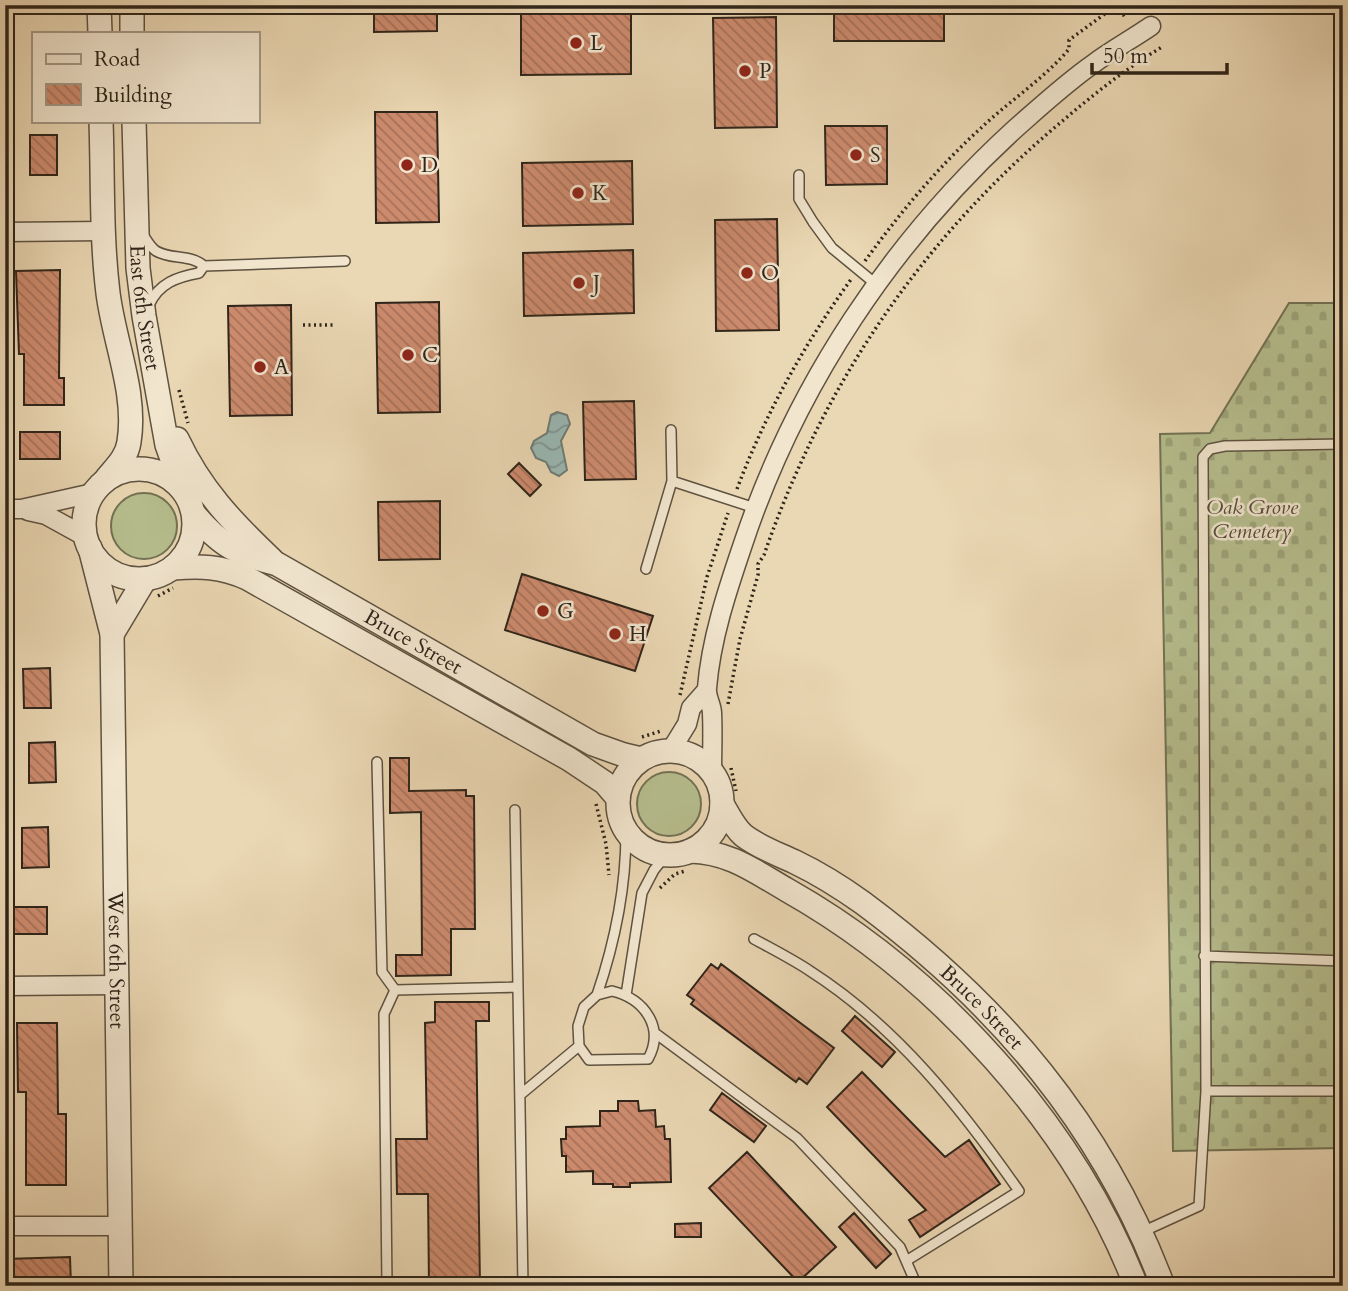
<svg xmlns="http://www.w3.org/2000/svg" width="1348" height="1291" font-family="Cardo,serif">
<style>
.green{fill:#b6be8e;stroke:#727254;stroke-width:2}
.cemetery{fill:url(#cemetery-stones);stroke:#727254;stroke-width:2}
.water{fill:url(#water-waves);stroke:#6f7d76;stroke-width:2}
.building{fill:url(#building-back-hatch);stroke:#2f251a;stroke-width:2}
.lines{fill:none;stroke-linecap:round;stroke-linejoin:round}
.service-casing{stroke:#5e5240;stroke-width:12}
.minor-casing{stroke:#5e5240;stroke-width:21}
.tertiary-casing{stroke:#5e5240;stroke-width:26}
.path{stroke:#2f251a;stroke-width:3.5;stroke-dasharray:2 3.5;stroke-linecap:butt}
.service{stroke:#f1e5ce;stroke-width:9}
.minor{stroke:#f1e5ce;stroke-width:18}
.tertiary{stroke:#f1e5ce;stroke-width:23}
.poi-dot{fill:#8f2418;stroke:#f1e5ce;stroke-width:2.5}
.labels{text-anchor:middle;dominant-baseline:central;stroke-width:5;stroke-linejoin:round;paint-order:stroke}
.poi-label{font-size:21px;fill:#2f251a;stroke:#f1e5ce;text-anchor:start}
.street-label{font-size:21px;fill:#2f251a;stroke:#f1e5ce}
.park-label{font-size:21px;font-style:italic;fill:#514b37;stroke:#f1e5ce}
</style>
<defs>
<pattern id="cemetery-stones" width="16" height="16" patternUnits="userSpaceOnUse" patternTransform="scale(1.75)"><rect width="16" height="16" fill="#b6be8e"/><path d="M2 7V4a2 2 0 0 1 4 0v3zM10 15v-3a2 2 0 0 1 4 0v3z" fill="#9da37a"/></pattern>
<pattern id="water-waves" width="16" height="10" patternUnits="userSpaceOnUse" patternTransform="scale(1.75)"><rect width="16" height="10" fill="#9ab8b4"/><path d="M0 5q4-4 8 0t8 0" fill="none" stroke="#7e9592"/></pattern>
<pattern id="building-back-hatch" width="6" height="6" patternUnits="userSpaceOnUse" patternTransform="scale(1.75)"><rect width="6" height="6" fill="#cd8b6e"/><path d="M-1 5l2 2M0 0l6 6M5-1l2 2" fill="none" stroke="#a7715a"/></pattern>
</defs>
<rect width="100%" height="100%" fill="#ead7b3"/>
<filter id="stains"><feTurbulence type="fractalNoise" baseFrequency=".00286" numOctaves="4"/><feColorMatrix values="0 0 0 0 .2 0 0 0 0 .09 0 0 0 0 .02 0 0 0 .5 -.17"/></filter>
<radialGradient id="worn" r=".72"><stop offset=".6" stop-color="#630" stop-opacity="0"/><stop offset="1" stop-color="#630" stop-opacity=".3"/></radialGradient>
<!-- green -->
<path class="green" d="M111 526a33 33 0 1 1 66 0a33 33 0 1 1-66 0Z
M637 804a32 32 0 1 1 64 0a32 32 0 1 1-64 0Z"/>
<!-- cemetery -->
<path class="cemetery" d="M1289 303H1343V1148L1173 1151 1160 434 1210 433Z"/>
<!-- water -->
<path class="water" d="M557 412 567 415 570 424 561 441 567 470 559 476 551 472 546 462 536 458 531 448 534 441 547 433 551 415Z"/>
<!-- building -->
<path class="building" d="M374 5H437V31L374 32Z
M834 5H944V41H834Z
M631 11V74L521 75V12Z
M776 17 777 127 715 128 713 18Z
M375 112H437L439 222 376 223Z
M825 126H887V184L826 185Z
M30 135H57V175H30Z
M632 161 633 224 523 226 522 163Z
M777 219 779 330 716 331 715 220Z
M633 250 634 313 524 316 523 253Z
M60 270 59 378H64V405H24V354H19L16 271Z
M439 302 440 412 378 413 376 303Z
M291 305 292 415 230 416 228 306Z
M634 401 636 479 585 480 583 402Z
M20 432H60V459H20Z
M519 463 541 485 530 496 508 474Z
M440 501V559L379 560 378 502Z
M522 574 653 616 635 671 505 630Z
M50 668 51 708H24L23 669Z
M55 742 56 782 29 783V743Z
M390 758H409V791L466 790V796H474L475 929H451V975L396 976V955H422L421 812 390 813Z
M48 827 49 867 22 868V828Z
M8 907H47V934H8Z
M711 964 718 969 721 964 834 1048 807 1084 799 1078 796 1082 691 1004 694 1000 687 995Z
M435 1002H489V1021H476L480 1286H429L428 1194H397L396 1139H427L425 1023 435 1022Z
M855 1016 895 1052 882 1067 842 1031Z
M17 1023H57L58 1114H66V1185H26V1092H18Z
M862 1072 945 1157 969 1140 1000 1184 920 1237 909 1220 926 1210 827 1107Z
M722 1093 766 1126 754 1142 710 1110Z
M618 1101H638L639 1111 655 1110 656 1127 664 1126 665 1139H670L671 1182 630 1183V1187H613V1184H593V1171L566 1172V1156H562L561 1139H566V1127L600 1126V1111H618Z
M747 1152 836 1247 798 1282 709 1188Z
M854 1213 891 1254 876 1268 839 1227Z
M701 1223V1237H675V1224Z
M70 1257 71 1286H5V1259Z"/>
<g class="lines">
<defs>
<path id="service" d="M799 175V199L813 222 832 248 877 285
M142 233C146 239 150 247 156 251 171 260 191 254 204 266L345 261
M149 305C159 283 177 277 199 273L204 266
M672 481 755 508
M646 569 672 481 671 430
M377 762 382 972 395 990 518 987
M515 810 523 1286
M754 939C772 949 792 959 810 971 896 1026 961 1108 1019 1191L906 1261
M1204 956 1343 961
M612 991C645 999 665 1028 648 1059L589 1060 579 1046 578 1026 584 1007 597 995Z
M597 995C615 942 626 888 626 832
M626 995 642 893 654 870 666 855
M655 1033 797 1138 900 1247 917 1286
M1206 1091H1343
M520 1095 579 1046
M1142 1232 1199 1206 1206 1091 1203 457 1210 449 1225 446 1343 444
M387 1286 384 1014 395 990"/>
<path id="minor" d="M5 232 104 231
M5 509H21L93 493
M28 511 46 515 86 537
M671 750 687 724 691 708 706 691
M712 772C712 752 713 733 712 713 712 705 706 697 707 688 711 639 727 591 743 544 796 385 892 241 1016 128 1041 106 1066 83 1093 64 1112 50 1132 39 1151 26
M5 986 117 985
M5 1226H120"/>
<g id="tertiary">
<path d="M99 5 100 33"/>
<path d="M132 5V33"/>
<path d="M101 121C103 178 101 236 108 293 114 342 137 393 129 442 127 457 116 467 107 478"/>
<path id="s1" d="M134 121 138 268 144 316 167 445 183 490"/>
<path d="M177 439C201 490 232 522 272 560"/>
<circle cx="139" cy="524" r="55"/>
<path id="s2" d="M194 514C222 547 236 553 277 564L593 744 624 755 641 759"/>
<path id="s3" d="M90 548 112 634 121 1286"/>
<path d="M173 568C200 566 221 566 247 578L569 759 605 783 617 797"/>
<path d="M112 634 145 579"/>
<circle cx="670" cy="803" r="52"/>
<path id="s4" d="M722 804C728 814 734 827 743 835 758 847 778 854 795 862 818 873 842 888 863 903 999 1004 1103 1126 1163 1286"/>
<path d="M690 851C730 852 754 871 787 890 936 974 1074 1125 1136 1286"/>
</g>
</defs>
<!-- service casing -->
<use href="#service" class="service-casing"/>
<!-- minor casing -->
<use href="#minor" class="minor-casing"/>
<!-- tertiary casing -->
<use href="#tertiary" class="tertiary-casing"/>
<!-- path -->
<path class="path" d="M865 261C899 214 938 167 981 128 1008 102 1046 77 1069 49V40L1110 10 1123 15 1138 5
M303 325H334
M179 390 188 423
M737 489C765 414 805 343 852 278
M158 596 173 588
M680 695 707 577 728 513
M728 704 740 639 758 575V564L764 555C823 384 922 239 1060 123 1093 95 1125 69 1162 47
M642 737 661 731
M731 768 736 791
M596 804 606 844 609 875
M660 888 675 874 685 871"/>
<!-- service -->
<use href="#service" class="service"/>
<!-- minor -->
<use href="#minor" class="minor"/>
<!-- tertiary -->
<use href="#tertiary" class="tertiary"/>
</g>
<!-- markers -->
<g class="poi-dot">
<circle cx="576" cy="43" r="7"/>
<circle cx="745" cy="71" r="7"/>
<circle cx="856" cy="155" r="7"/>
<circle cx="407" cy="165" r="7"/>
<circle cx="578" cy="193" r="7"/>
<circle cx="747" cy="273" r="7"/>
<circle cx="579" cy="283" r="7"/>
<circle cx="408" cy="355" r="7"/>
<circle cx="260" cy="367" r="7"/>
<circle cx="543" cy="611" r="7"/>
<circle cx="615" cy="634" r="7"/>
</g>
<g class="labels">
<!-- poi labels -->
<g class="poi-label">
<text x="590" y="43">L</text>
<text x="759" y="71">P</text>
<text x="870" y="155">S</text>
<text x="421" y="165">D</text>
<text x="592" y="193">K</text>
<text x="761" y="273">O</text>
<text x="593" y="283">J</text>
<text x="422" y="355">C</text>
<text x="274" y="367">A</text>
<text x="557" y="611">G</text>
<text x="629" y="634">H</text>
</g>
<!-- street labels -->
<g class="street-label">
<text stroke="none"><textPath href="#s1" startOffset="187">East 6th Street</textPath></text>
<text stroke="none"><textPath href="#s2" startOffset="256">Bruce Street</textPath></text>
<text stroke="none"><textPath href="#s3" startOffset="415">West 6th Street</textPath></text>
<text stroke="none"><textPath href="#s4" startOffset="334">Bruce Street</textPath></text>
</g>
<!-- park labels -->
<g class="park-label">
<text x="1252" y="507">Oak Grove<tspan x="1252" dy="24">Cemetery</tspan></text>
</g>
</g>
<!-- margin -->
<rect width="1348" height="1291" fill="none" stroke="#ead7b3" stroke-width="28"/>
<rect x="7" y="7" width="1334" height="1277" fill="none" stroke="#2f251a" stroke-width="3.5"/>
<rect x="14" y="14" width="1320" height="1263" fill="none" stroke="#2f251a" stroke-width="2"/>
<!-- legend -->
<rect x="32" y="32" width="228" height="91" fill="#f1e5ce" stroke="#a39886" stroke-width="2"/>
<rect x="46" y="54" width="35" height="10" fill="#f1e5ce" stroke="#a39886" stroke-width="2"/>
<text x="94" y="66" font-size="21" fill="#2f251a">Road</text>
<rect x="46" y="84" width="35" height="21" fill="url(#building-back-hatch)" stroke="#a39886" stroke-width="2"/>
<text x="94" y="102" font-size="21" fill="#2f251a">Building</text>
<!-- scale -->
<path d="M1092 63v10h135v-10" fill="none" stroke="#2f251a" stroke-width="3.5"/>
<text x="1103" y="63" font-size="21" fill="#2f251a" stroke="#f1e5ce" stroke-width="5" paint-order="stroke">50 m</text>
<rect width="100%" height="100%" filter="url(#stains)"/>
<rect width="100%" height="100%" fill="url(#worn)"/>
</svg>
